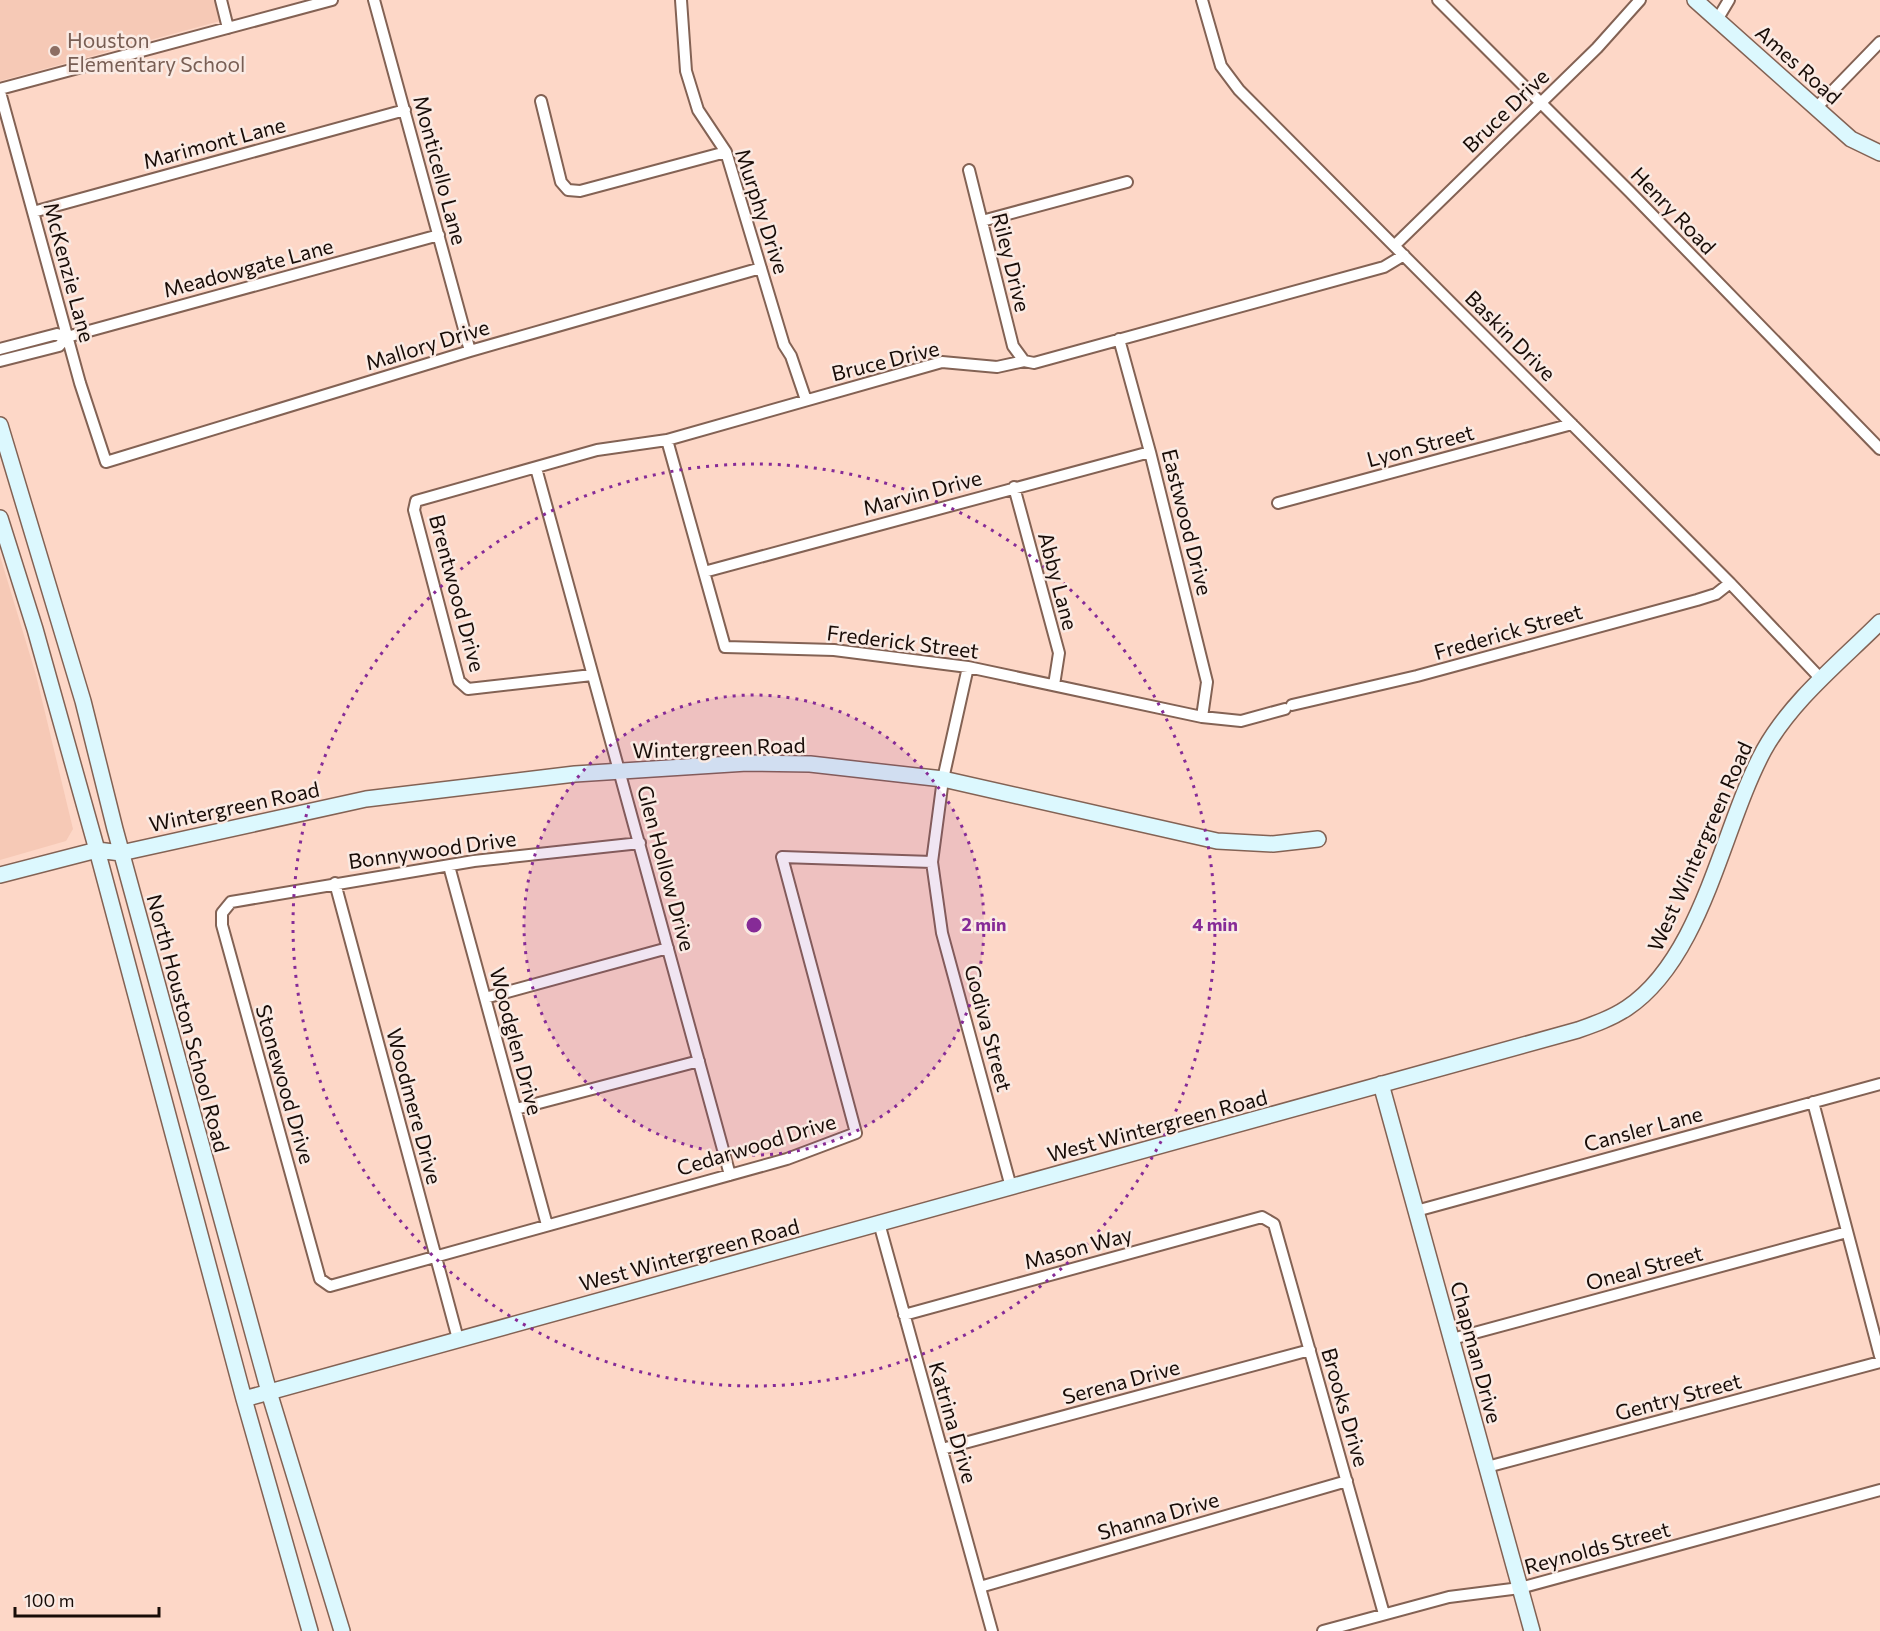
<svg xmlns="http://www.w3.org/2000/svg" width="1880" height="1631" font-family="Commissioner,sans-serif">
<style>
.built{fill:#f6c9b6}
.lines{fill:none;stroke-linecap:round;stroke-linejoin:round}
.street-casing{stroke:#836254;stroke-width:14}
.secondary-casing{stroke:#836254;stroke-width:18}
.street{stroke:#fff;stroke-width:10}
.secondary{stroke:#dcf8fe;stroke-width:15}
.ring{fill:none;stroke:#862b97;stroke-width:3;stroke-dasharray:3 6}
.education-dot{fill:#8d6e63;stroke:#faeae3;stroke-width:2}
.labels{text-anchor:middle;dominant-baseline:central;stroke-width:5;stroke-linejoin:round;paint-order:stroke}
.education-label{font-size:21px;fill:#785e54;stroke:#faeae3;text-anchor:start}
.street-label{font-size:21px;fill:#180c07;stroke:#faeae3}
.centre{fill:#862b97;stroke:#faeae3;stroke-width:3}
.ring-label{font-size:18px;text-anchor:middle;font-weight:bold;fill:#862b97;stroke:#faeae3;stroke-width:5;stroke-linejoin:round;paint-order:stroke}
</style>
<rect width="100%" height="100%" fill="#fdd7c7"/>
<!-- built -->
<path class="built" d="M0 0H214L220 21 0 81Z
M0 556 36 675 73 829 66 841 0 860Z"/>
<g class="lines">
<defs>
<path id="street" d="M221 0 228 28
M374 0 470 351
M681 0 686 71 698 110 726 152 784 345 791 356 806 400
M1202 0 1221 66 1239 90 1730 583 1822 680
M1438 0 1630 192 1880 449
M1717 20 1729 0
M0 89 332 0
M0 92 80 383 106 462 470 351 761 268
M541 101 561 182 568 190 580 191 726 152
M1816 108 1880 42
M969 170 1013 346 1024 361
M33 212 405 110
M982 221 1127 182
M1395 245 1597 48 1640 0
M1119 339 1150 452 1207 682 1202 717
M0 349 57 334 67 337 439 235
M0 361 59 346 67 337
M667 440 725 647 834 650 968 667 1202 717 1241 721 1285 709
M536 468 730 1175
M1014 487 1059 653 1054 685
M1278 503 1572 424
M704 572 1150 452
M968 667 943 779 932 862 942 933 1011 1187
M592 675 468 689 459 681 414 510 416 501 597 450 667 440 942 362 997 367 1024 361 1034 363 1384 267 1404 255
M1292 705 1417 676 1697 600 1716 594 1730 583
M640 843 474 861 231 902 222 913V925L320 1279 330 1286 787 1159 856 1133 782 857 932 862
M449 866 547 1225
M335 883 458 1339
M485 998 668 948
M1813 1102 1880 1356
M516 1109 699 1061
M1416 1211 1880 1084
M879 1223 992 1631
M904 1315 1262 1217 1274 1224 1384 1614
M1452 1339 1847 1232
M942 1449 1310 1350
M1487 1467 1880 1362
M980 1587 1347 1481
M1323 1631 1449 1597 1520 1588 1880 1490"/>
<path id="secondary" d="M1695 0 1851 139 1880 153
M0 425 83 701 115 829 269 1392 342 1631
M0 518 35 629 97 850 244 1399 310 1631
M0 875 97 850 121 853 366 799 575 774 747 763 810 764 943 779 1217 841 1273 844 1318 839
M1381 1084 1532 1631
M244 1399 1578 1030C1595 1024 1612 1018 1627 1008 1703 957 1722 827 1764 750 1792 700 1840 662 1880 622"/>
</defs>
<!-- street casing -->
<use href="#street" class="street-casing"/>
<!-- secondary casing -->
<use href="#secondary" class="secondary-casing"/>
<!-- street -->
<use href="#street" class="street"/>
<!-- secondary -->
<use href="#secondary" class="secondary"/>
</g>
<!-- distance rings -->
<circle cx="754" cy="925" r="230" fill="#862b97" fill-opacity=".12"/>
<g class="ring">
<circle cx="754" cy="925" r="230"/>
<circle cx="754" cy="925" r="461"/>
</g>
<!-- markers -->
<circle class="education-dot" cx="55" cy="51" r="6"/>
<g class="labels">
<!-- education labels -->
<g class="education-label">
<text x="67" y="39">Houston<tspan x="67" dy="24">Elementary School</tspan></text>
</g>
<!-- street labels -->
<g class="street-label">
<text transform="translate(1799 64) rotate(42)">Ames Road</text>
<text transform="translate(1505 110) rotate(-44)">Bruce Drive</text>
<text transform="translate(214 142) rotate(-15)">Marimont Lane</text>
<text transform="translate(441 170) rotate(75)">Monticello Lane</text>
<text transform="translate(1674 210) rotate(46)">Henry Road</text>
<text transform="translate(763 211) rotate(72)">Murphy Drive</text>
<text transform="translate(1012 262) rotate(76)">Riley Drive</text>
<text transform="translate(248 267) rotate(-15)">Meadowgate Lane</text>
<text transform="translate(70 272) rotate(75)">McKenzie Lane</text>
<text transform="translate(1511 335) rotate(45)">Baskin Drive</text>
<text transform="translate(427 344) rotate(-17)">Mallory Drive</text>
<text transform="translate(885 360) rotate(-14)">Bruce Drive</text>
<text transform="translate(1420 445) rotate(-15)">Lyon Street</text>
<text transform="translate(922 492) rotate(-15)">Marvin Drive</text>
<text transform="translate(1188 522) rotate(76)">Eastwood Drive</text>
<text transform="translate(1059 581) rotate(75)">Abby Lane</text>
<text transform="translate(458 593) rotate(75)">Brentwood Drive</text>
<text transform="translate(1508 631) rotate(-16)">Frederick Street</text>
<text transform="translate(903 641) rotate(7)">Frederick Street</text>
<text transform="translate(719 747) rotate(-2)">Wintergreen Road</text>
<text transform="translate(234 806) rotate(-12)">Wintergreen Road</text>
<text transform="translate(1699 846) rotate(-66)">West Wintergreen Road</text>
<text transform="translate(432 849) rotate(-8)">Bonnywood Drive</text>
<text transform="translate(667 868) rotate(75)">Glen Hollow Drive</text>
<text transform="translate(189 1023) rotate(75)">North Houston School Road</text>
<text transform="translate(989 1028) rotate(75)">Godiva Street</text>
<text transform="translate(517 1041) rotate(75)">Woodglen Drive</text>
<text transform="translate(286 1084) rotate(74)">Stonewood Drive</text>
<text transform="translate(415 1106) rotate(75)">Woodmere Drive</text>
<text transform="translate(1157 1125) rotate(-15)">West Wintergreen Road</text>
<text transform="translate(1643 1128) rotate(-15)">Cansler Lane</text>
<text transform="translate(756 1144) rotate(-17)">Cedarwood Drive</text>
<text transform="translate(1078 1247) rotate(-15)">Mason Way</text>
<text transform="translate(689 1254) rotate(-15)">West Wintergreen Road</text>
<text transform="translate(1644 1267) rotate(-15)">Oneal Street</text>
<text transform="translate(1477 1352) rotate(75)">Chapman Drive</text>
<text transform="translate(1121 1381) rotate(-15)">Serena Drive</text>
<text transform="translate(1678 1396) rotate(-15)">Gentry Street</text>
<text transform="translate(1346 1407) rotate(74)">Brooks Drive</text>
<text transform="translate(954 1422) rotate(74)">Katrina Drive</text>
<text transform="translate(1158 1515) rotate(-16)">Shanna Drive</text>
<text transform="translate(1597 1547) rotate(-15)">Reynolds Street</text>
</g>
</g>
<circle cx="754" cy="925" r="9" class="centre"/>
<g class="ring-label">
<text x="984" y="931">2 min</text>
<text x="1215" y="931">4 min</text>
</g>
<!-- scale -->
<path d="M15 1607v9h144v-9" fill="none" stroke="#180c07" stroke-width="3"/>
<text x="24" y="1607" font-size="18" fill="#180c07" stroke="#faeae3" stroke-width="4.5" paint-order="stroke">100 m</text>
</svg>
